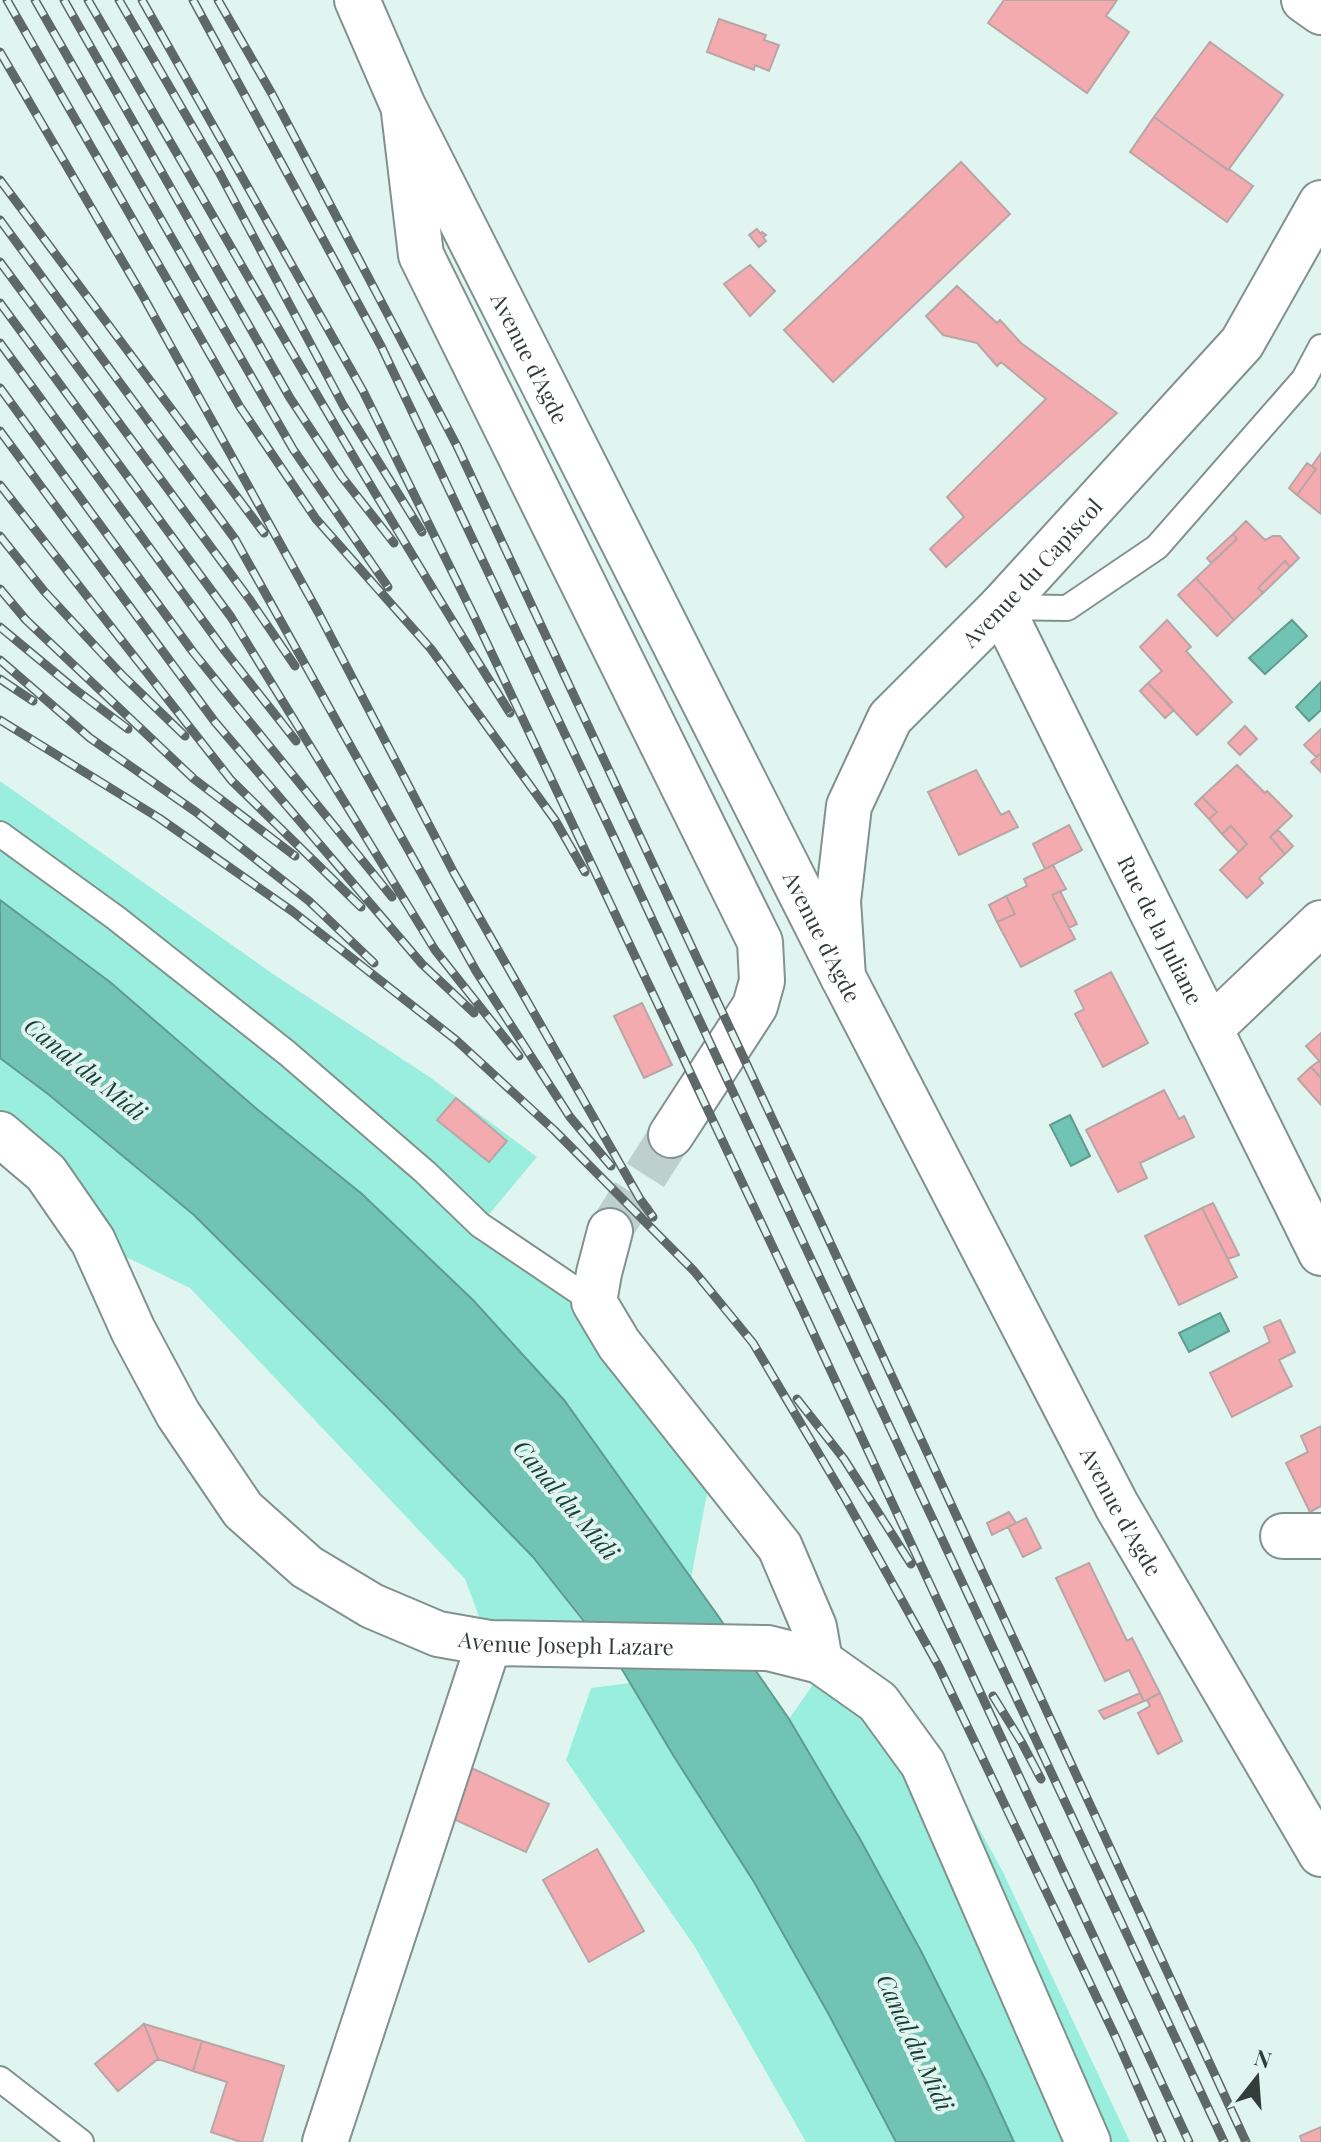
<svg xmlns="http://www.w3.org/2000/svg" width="1321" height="2142" font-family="'Playfair Display',serif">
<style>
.green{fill:#9aeedd}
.water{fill:#71c4b4;stroke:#5f9b8f;stroke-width:2}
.building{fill:#f3abb0;stroke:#b8a6a6;stroke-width:2}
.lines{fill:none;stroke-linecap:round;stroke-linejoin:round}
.street-tunnel{stroke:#bed0cc;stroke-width:44;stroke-dasharray:44 22;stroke-linecap:butt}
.lane-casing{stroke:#80928e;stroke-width:28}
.street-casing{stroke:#80928e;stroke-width:48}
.secondary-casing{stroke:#80928e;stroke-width:48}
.primary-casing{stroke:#80928e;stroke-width:48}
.lane{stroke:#fff;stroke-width:24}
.street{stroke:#fff;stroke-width:44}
.secondary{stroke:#fff;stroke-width:44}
.primary{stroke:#fff;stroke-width:44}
.rail-casing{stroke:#5e6866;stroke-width:9}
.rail{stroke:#e1f5f0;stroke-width:6;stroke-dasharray:18;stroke-linecap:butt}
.labels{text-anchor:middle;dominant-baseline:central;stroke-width:8;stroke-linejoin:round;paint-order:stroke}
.street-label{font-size:22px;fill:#343c3a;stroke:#e1f5f0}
.water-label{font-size:24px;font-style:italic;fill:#163d36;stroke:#e1f5f0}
</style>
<rect width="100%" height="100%" fill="#e1f5f0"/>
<!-- green -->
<path class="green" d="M0 781 273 974 431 1078 537 1157 480 1225 594 1302 713 1462 691 1578 564 1400 473 1300 362 1194 258 1110 110 982 0 900Z
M0 1058 48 1094 194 1215 389 1409 533 1557 583 1623 539 1643H489L465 1579 190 1288 93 1241 0 1155Z
M630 1683C669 1749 712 1814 753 1880 805 1964 850 2054 896 2142H806L695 1947 566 1760 591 1688Z
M814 1683 923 1727 1003 1872 1130 2142H1014C948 1996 871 1857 789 1719Z"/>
<!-- water -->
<path class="water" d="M1292 620 1307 636 1265 674 1249 658Z
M1321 682V710L1309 721 1296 707Z
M0 900 110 982 258 1110 362 1194 473 1300 564 1400 716 1613 789 1719 860 1839 922 1953 986 2081 1014 2142H896L828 2013 754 1882 673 1755 623 1671 533 1557 389 1409 194 1215 48 1094 0 1058Z
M1070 1115 1090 1156 1071 1166 1050 1125Z
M1220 1313 1229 1331 1189 1352 1179 1333Z"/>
<!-- building -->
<path class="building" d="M1004 0H1117L1106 16 1129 32 1087 93 988 23Z
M719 19 766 35 764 40 779 45 769 71 755 65 754 70 707 52Z
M1210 42 1283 95 1228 170 1154 117Z
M1154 117 1228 170 1229 169 1253 186 1227 222 1130 152Z
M961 162 1010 214 833 382 784 330Z
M757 229 761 234 762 232 766 235 763 237 766 241 759 247 749 235Z
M750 265 775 291 750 316 724 284Z
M957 286 997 323 1000 320 1021 343 1117 413 946 567 930 549 964 517 947 497 1046 399 1001 362 997 366 977 343 943 335 926 316Z
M1321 453V514L1297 495 1316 469 1312 466Z
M1307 463 1316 469 1297 495 1289 488Z
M1246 521 1265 540 1273 536H1280L1299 558 1290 567 1285 561 1258 588 1263 593 1234 620 1196 578 1237 539 1233 534Z
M1233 534 1237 539 1211 563 1207 558Z
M1285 561 1290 567 1263 593 1258 588Z
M1196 578 1234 620 1217 636 1178 595Z
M1167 620 1191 647 1186 651 1232 702 1197 735 1148 683 1162 671 1140 647Z
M1148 683 1174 710 1165 718 1140 691Z
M1245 726 1257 739 1240 755 1228 743Z
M1321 729V753L1316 757 1304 745Z
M1321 753V772L1311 762Z
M1237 765 1265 793 1267 791 1292 816 1270 837 1285 854 1259 878 1263 883 1247 898 1220 870 1247 844 1231 826 1222 834 1209 819 1217 812 1202 797Z
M976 770 1001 815 1009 811 1018 827 959 855 928 792Z
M1202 797 1217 812 1209 819 1195 804Z
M1069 825 1082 850 1045 869 1033 844Z
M1231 826 1247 844 1239 852 1222 834Z
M1278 830 1293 846 1285 854 1270 837Z
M1053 865 1066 889 1052 895 1075 939 1021 967 997 922 1015 914 1006 896 1027 886 1024 879Z
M1060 891 1077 924 1069 928 1052 895Z
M1006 896 1015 914 997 922 989 905Z
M1111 972 1148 1043 1103 1067 1075 1014 1084 1009 1075 991Z
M642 1003 672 1065 644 1078 614 1016Z
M1321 1033V1063L1306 1046Z
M1319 1061 1321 1063V1078L1311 1067Z
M1311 1067 1321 1078V1105L1298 1079Z
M1164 1090 1179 1119 1184 1116 1194 1137 1140 1163 1147 1178 1118 1192 1086 1130Z
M456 1098 507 1141 489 1162 437 1120Z
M1213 1203 1239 1255 1228 1259 1202 1208Z
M1202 1208 1237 1277 1179 1305 1145 1236Z
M1280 1320 1295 1352 1279 1360 1292 1386 1232 1417 1210 1373 1270 1342 1264 1327Z
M1321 1426V1506L1310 1512 1286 1463 1308 1452 1301 1436Z
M1009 1512 1016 1523 992 1535 987 1523Z
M1026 1518 1041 1548 1023 1557 1008 1527Z
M1089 1563 1127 1641 1132 1638 1160 1693 1147 1700 1144 1701 1129 1670 1105 1681 1056 1578Z
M1140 1693 1144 1701 1104 1719 1099 1711Z
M1160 1693 1182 1741 1158 1754 1138 1713 1150 1706 1147 1700Z
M461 1763 549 1804 526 1852 438 1812Z
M597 1849 644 1931 589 1962 543 1880Z
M144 2024 158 2059 118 2091 95 2064Z
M144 2024 202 2041 193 2071 158 2059Z
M202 2041 284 2066 262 2142H241L211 2132 227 2082 193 2071Z
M1321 2127V2142H1302L1300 2136Z"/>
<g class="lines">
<!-- street-tunnel -->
<path class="street-tunnel" d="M610 1231 671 1135"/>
<defs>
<path id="lane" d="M1001 607 1067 608 1157 547 1304 379 1321 347
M0 834 116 918 287 1053 425 1172 480 1225 594 1302
M0 2079 81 2142"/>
<g id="street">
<path d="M1304 0 1321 12"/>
<path d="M404 112 421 255 760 942 762 981 755 1006 671 1135"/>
<path id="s1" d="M1001 607 1321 1253"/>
<path id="s2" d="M843 977 838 901 849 806 890 718 1001 607 1242 343 1321 203"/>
<path d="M1210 1029 1321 923"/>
<path d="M610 1231 599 1273 594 1302 619 1344 780 1547 814 1627 820 1661"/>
<path d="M1283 1536H1321"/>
</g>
<g id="secondary">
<path id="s3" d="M0 1134 46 1173 93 1241 133 1330 178 1414 243 1510 307 1567 372 1606 438 1634 489 1643 768 1648 820 1661 878 1702 923 1764 1088 2142"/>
<path d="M325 2142 489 1643"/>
</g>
<g id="primary">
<path id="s4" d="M357 0 403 106 843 977 1117 1506 1321 1854"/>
</g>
</defs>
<!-- lane casing -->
<use href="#lane" class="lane-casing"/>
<!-- street casing -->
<use href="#street" class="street-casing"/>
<!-- secondary casing -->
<use href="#secondary" class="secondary-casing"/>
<!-- primary casing -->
<use href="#primary" class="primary-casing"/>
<!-- lane -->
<use href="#lane" class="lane"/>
<!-- street -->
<use href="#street" class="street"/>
<!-- secondary -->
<use href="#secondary" class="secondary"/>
<!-- primary -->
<use href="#primary" class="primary"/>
<defs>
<path id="rail" d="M7 0 240 407 316 519 431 649 555 820 585 872
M35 0 293 449 388 587
M64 0 290 398 342 477 394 543
M88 0C227 239 362 479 510 713
M119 0 219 172 343 405 422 532
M142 0 363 391 475 618 804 1313 1189 2142
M193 0 381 346 609 827 1224 2142
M218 0 272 94 457 446 822 1225 1246 2142
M0 52 144 298 318 612 454 873 640 1199 653 1217
M0 180 264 533
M0 220 235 539 476 971 570 1117 611 1166
M0 262 250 600 295 666
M0 303 231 617 435 950 519 1056
M0 343 225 651 296 741
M0 388 193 652 392 897
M0 431 215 722 422 964 474 1013
M0 485 231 780 361 907
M0 536 44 591 122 675 185 736
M0 589 26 620 194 779 295 856
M0 627 76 690 128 729
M0 660 90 738 196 812 309 901 374 963
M0 679 33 701
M0 720 159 818 292 911 456 1040 554 1130 694 1271 753 1343 845 1498 939 1667 1116 2038 1162 2142
M797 1399 844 1459 911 1564
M993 1696 1022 1743 1041 1779"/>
</defs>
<!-- rail casing -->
<use href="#rail" class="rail-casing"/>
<!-- rail -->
<use href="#rail" class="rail"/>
</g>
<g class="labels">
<!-- street labels -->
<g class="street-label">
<text stroke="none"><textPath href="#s4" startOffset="398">Avenue d'Agde</textPath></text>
<text stroke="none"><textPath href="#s2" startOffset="472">Avenue du Capiscol</textPath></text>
<text stroke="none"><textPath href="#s1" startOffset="360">Rue de la Juliane</textPath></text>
<text stroke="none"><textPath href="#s4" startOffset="1046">Avenue d'Agde</textPath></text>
<text stroke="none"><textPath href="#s4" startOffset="1694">Avenue d'Agde</textPath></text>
<text stroke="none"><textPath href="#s3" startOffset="814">Avenue Joseph Lazare</textPath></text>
</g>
<!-- water labels -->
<g class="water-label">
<text transform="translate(86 1068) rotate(39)">Canal du Midi</text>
<text transform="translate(567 1499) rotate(50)">Canal du Midi</text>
<text transform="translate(916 2042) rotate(65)">Canal du Midi</text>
</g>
</g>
<!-- north arrow -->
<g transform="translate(1257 2078) rotate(17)" stroke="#e1f5f0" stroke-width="6" paint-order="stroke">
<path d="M0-6L14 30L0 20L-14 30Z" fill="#343c3a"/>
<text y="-12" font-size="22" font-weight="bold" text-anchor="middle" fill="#343c3a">N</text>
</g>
</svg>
